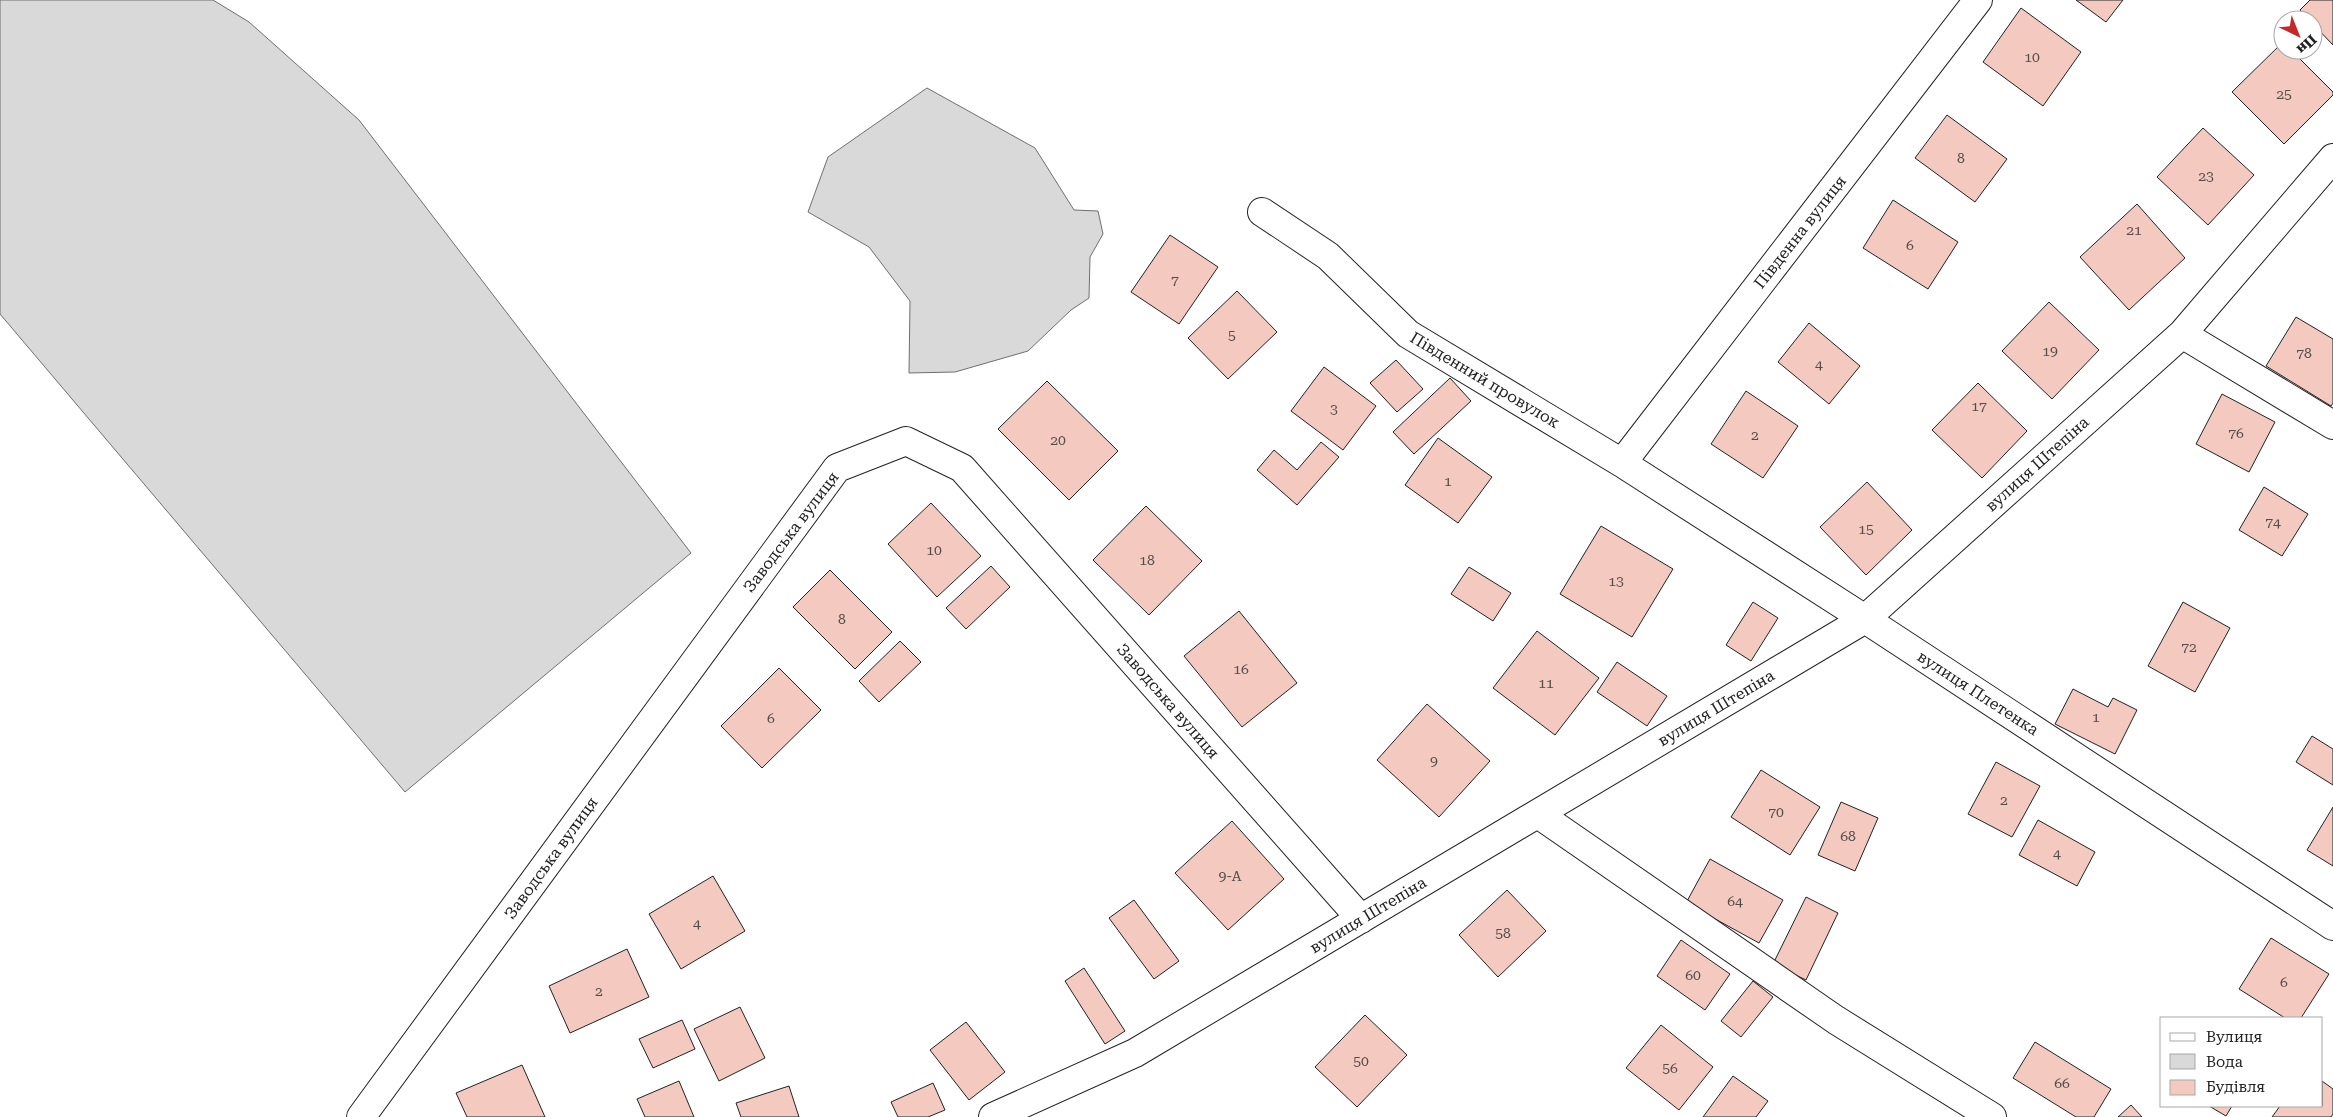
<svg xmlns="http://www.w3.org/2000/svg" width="2333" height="1117" font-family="'Roboto Serif',serif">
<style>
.water{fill:#d9d9d9;stroke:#6f6f6f}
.building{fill:#f3c9c0;stroke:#222}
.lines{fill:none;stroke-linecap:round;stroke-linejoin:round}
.street-casing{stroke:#222;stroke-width:30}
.street{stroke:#fff;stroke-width:28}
.labels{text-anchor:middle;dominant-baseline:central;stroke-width:4;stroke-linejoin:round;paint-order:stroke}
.number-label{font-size:14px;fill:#564c4a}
.street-label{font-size:16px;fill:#222;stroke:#fff}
</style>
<rect width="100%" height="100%" fill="#fff"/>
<!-- water -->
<path class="water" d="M0 0H213L249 22 359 120 691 553 405 792 0 314Z
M927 88 1035 148 1074 210 1098 211 1103 234 1090 257 1089 298 1071 310 1028 351 955 372 909 373 910 301 869 247 808 212 828 157Z"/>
<!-- building -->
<path class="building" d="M2076 0H2123L2106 22Z
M2310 0H2333V45L2313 24V20H2310L2300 10Z
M2021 8 2081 52 2043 106 1983 62Z
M2283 42V50H2291L2333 92V95L2284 144 2232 92Z
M1947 115 2007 159 1975 202 1915 158Z
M2203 128 2254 175 2208 225 2157 177Z
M1893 200 1958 242 1928 289 1863 248Z
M2137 204 2185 258 2129 310 2080 257Z
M1170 235 1218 267 1179 324 1131 292Z
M1237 291 1277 332 1228 379 1188 338Z
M2049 302 2099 350 2052 399 2002 351Z
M2296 317 2333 339V403L2331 406 2266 366Z
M1809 323 1860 366 1829 404 1778 362Z
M1396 360 1423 389 1397 412 1370 383Z
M1324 367 1376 406 1343 450 1291 411Z
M1450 378 1471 401 1414 454 1393 432Z
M1047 381 1118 451 1069 500 998 429Z
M1978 383 2027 431 1982 478 1932 430Z
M1746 391 1798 426 1763 478 1711 444Z
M2222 394 2275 422 2249 472 2196 444Z
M1438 438 1492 477 1458 523 1405 485Z
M1321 442 1339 457 1297 505 1257 470 1274 450 1297 470Z
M1867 482 1912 530 1866 575 1820 527Z
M2264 487 2308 514 2282 556 2239 530Z
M931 503 981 556 937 597 888 544Z
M1146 506 1202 561 1149 615 1093 560Z
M1601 526 1673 569 1632 637 1560 594Z
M991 566 1010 587 966 629 946 608Z
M1469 567 1511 593 1493 621 1451 594Z
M830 570 892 632 855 669 793 607Z
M1753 602 1778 618 1751 661 1726 645Z
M2183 602 2230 628 2195 692 2148 666Z
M1239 611 1297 683 1242 727 1184 656Z
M1537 631 1599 678 1555 735 1493 688Z
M900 641 921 662 879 702 859 681Z
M1617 662 1667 696 1647 726 1597 692Z
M779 668 821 710 762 768 721 726Z
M2073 689 2108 707 2113 698 2137 710 2115 754 2055 724Z
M1427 704 1490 761 1439 817 1377 760Z
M2312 736 2333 749V785L2296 762Z
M1996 762 2040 786 2012 837 1968 814Z
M1761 770 1820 807 1790 855 1731 817Z
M1841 802 1878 818 1855 871 1818 855Z
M2333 807V866L2307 850Z
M2038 820 2095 852 2077 886 2019 855Z
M1232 821 1284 879 1228 930 1175 873Z
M1710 859 1783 900 1759 943 1686 903Z
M713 876 745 931 681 969 649 914Z
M1507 890 1546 931 1498 977 1459 935Z
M1806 897 1838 913 1806 980 1773 964Z
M1134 900 1179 961 1154 979 1109 918Z
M2271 938 2329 974 2301 1018H2285L2239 989Z
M1681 940 1730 974 1705 1010 1657 976Z
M627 949 649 997 570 1033 549 986Z
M1084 968 1125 1031 1105 1044 1065 981Z
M1753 981 1773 997 1741 1037 1721 1021Z
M740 1007 765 1058 719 1081 694 1029Z
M1365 1015 1407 1055 1357 1107 1315 1067Z
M682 1020 695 1049 653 1068 639 1039Z
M966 1022 1005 1072 969 1100 930 1050Z
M1661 1025 1713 1067 1679 1110 1626 1068Z
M2035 1042 2111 1089 2094 1117H2076L2013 1078Z
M522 1065 545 1117H467L456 1093Z
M1733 1076 1768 1101 1756 1117H1703Z
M679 1081 694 1117H645L637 1099Z
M2322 1081 2333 1089V1114L2331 1117H2272L2280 1106H2322Z
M933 1083 945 1110 928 1117H898L891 1102Z
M789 1086 799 1117H741L736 1103Z
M2131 1105 2142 1117H2118Z
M2209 1106H2232L2226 1116Z"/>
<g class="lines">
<defs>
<path id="street" d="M1262 212 1328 256 1408 334 1622 463 1865 619 2333 926
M2182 334 2333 425
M1622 463 1978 0
M1538 814 1836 1020 1992 1117
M361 1117 837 468 906 441 962 468 1361 919
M993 1117 1135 1053 1865 619 2182 334 2333 158"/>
</defs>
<!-- street casing -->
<use href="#street" class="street-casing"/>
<!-- street -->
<use href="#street" class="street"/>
</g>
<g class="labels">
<!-- number labels -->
<g class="number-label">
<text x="2032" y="57">10</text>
<text x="2284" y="94">25</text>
<text x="1961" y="158">8</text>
<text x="2206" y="176">23</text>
<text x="2134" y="230">21</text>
<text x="1910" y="245">6</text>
<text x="1175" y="280">7</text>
<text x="1232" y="335">5</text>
<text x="2050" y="351">19</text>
<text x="2304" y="353">78</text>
<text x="1819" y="364">4</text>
<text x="1979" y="406">17</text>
<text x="1334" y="409">3</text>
<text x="2236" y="433">76</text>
<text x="1755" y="435">2</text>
<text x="1058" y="440">20</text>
<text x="1448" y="481">1</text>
<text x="2273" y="522">74</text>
<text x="1866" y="529">15</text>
<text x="934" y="550">10</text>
<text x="1147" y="560">18</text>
<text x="1616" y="581">13</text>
<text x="842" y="619">8</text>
<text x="2189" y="647">72</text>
<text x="1241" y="669">16</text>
<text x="1546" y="683">11</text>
<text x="2096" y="717">1</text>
<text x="771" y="718">6</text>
<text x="1434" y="761">9</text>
<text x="2004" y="800">2</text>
<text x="1776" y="812">70</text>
<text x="1848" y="836">68</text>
<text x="2057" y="853">4</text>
<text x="1230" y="876">9-А</text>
<text x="1735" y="901">64</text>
<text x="697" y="923">4</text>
<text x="1503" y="933">58</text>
<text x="1693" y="975">60</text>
<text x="2284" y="982">6</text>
<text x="599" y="991">2</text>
<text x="1361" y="1061">50</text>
<text x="1670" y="1068">56</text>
<text x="2062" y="1083">66</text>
</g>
<!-- street labels -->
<g class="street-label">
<text transform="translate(1800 232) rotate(-52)">Південна вулиця</text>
<text transform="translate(1485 380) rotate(31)">Південний провулок</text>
<text transform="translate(2037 464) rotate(-42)">вулиця Штепіна</text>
<text transform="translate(791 532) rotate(-53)">Заводська вулиця</text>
<text transform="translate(1978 693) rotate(33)">вулиця Плетенка</text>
<text transform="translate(1168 701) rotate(49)">Заводська вулиця</text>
<text transform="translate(1716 708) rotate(-31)">вулиця Штепіна</text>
<text transform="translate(551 858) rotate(-54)">Заводська вулиця</text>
<text transform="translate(1368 915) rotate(-31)">вулиця Штепіна</text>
</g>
</g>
<!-- legend -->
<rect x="2160" y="1017" width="162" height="90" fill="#ffffff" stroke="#a7a7a7"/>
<rect x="2170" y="1033" width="25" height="8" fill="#ffffff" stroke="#a7a7a7"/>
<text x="2206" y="1042" font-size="15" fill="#222222">Вулиця</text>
<rect x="2170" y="1054" width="25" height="15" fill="#d9d9d9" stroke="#a7a7a7"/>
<text x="2206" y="1067" font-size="15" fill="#222222">Вода</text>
<rect x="2170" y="1080" width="25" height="15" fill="#f3c9c0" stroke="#a7a7a7"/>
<text x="2206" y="1092" font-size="15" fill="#222222">Будівля</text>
<!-- north arrow -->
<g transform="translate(2298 35) rotate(137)"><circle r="24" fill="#ffffff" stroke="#a7a7a7"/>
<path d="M0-4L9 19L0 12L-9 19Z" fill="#c62828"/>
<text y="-8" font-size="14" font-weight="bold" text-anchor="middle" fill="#222222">Пн</text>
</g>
</svg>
